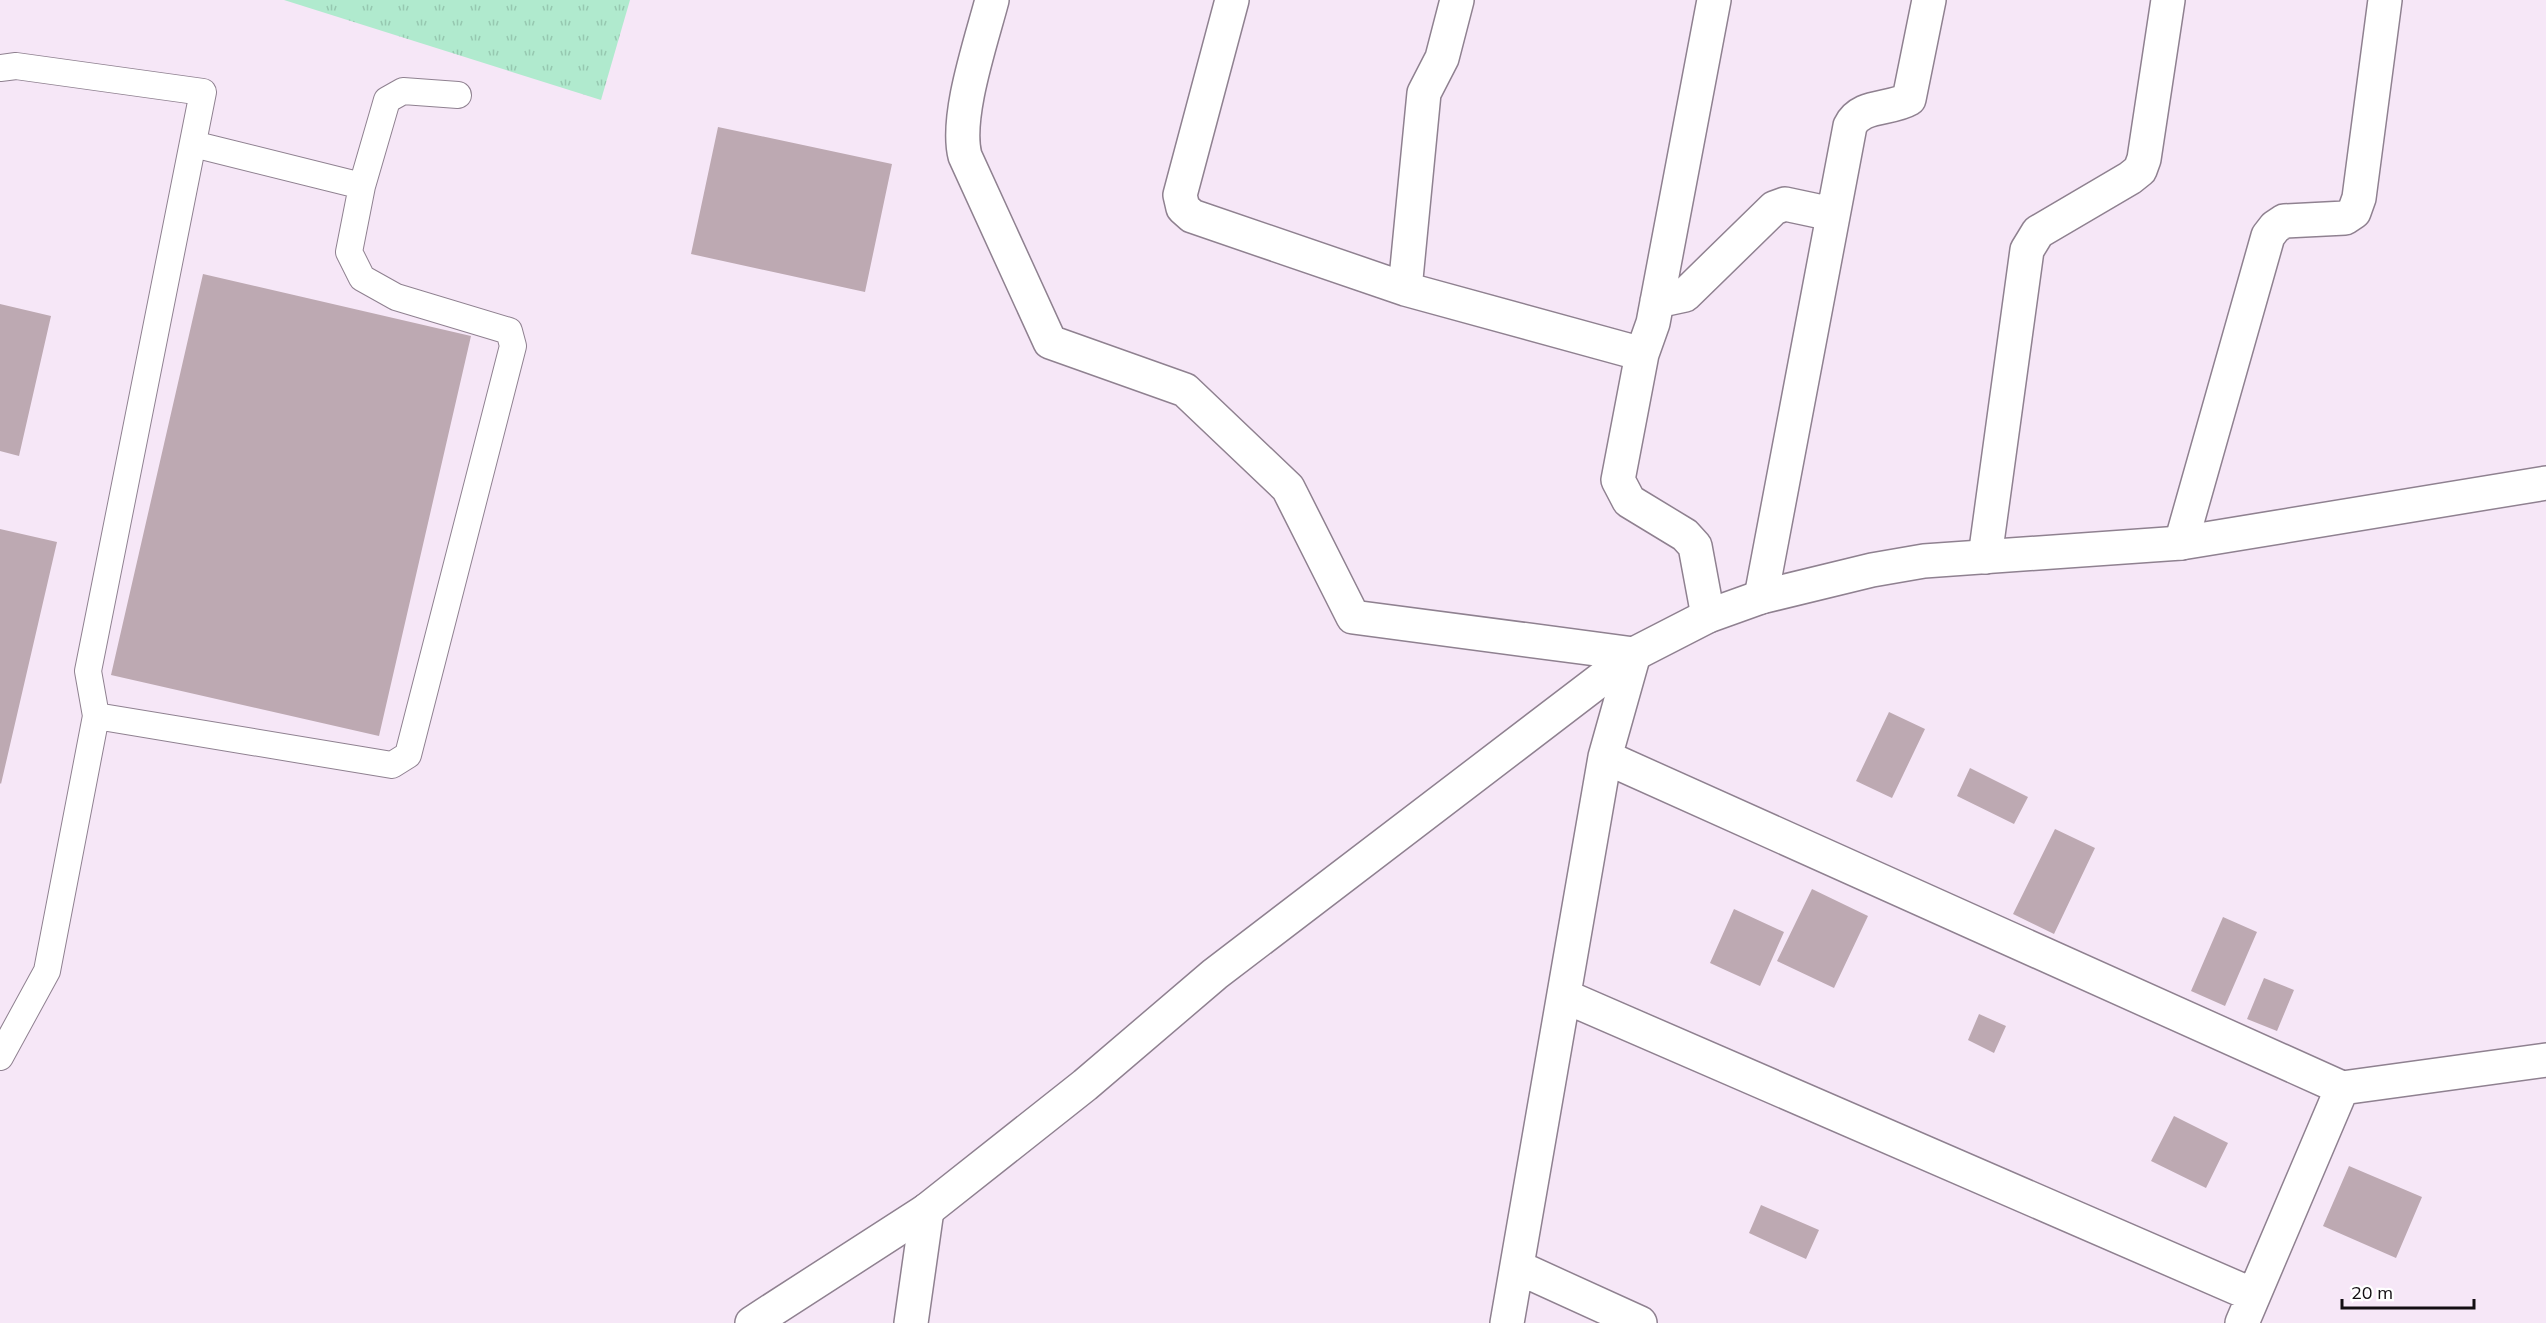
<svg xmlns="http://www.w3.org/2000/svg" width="2546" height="1323" font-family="Mulish,sans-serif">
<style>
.grass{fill:url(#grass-tufts)}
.building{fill:#bda9b2}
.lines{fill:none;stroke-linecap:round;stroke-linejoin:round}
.lane-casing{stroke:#8f8190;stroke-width:28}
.street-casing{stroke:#8f8190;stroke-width:36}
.secondary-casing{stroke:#8f8190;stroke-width:36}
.lane{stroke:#fff;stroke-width:26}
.street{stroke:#fff;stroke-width:33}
.secondary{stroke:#fff;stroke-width:33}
</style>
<defs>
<pattern id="grass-tufts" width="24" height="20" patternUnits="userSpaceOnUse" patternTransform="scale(1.5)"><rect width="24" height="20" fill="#b0eace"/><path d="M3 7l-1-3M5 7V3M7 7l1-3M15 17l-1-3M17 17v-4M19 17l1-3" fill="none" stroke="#96c8b0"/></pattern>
</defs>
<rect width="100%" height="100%" fill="#f6e7f7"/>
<!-- grass -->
<path class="grass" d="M284 0H630L601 100Z"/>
<!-- building -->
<path class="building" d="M718 127 892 164 865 292 691 254Z
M203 274 471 336 379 736 111 675Z
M0 304 51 316 19 456 0 451Z
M0 529 57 542 1 784 0 783Z
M1889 712 1925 729 1892 798 1856 781Z
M1970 768 2028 797 2014 824 1957 796Z
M2055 829 2095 848 2054 934 2013 914Z
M1812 889 1868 916 1834 988 1777 961Z
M1734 909 1784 932 1760 986 1710 963Z
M2223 917 2257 932 2225 1006 2191 991Z
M2264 978 2294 990 2277 1031 2247 1019Z
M1979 1014 2006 1026 1994 1053 1968 1040Z
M2174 1116 2228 1143 2206 1188 2151 1161Z
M2349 1166 2422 1197 2396 1258 2323 1226Z
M1761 1205 1819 1230 1806 1259 1749 1233Z"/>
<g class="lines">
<defs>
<path id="lane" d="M0 68 16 66 203 92 88 671 96 716 47 971 0 1057
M193 144 362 186 387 100 403 91 458 95
M96 716 392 765 408 755 513 346 509 331 396 297 362 278 349 252 362 186"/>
<path id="street" d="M992 0C981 42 955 117 965 156L1050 342 1185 390 1288 488 1353 617 1634 654 1605 757 1507 1323
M1232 0 1180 195 1183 208 1192 216 1405 289 1642 354
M1405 289 1424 93 1442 58 1457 0
M1657 301 1685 295 1774 208 1785 204 1832 214
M2181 543 2268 236 2275 227 2284 221 2345 218 2354 212 2359 198 2385 0
M1985 557 2027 250 2038 232 2130 178 2140 170 2144 159 2168 0
M1761 597 1850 126C1860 104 1890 110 1909 99L1929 0
M1708 616 1695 546 1685 535 1629 501 1618 480 1642 354 1653 323 1714 0
M1605 757 2342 1088
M1564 996 2253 1295
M1517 1267 1640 1323
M911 1323 927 1210
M2242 1323 2342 1088 2546 1060"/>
<path id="secondary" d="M752 1323 927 1210 1085 1085 1215 974 1634 654 1708 616 1761 597 1872 570 1924 561 2181 543 2546 483"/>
</defs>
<!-- lane casing -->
<use href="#lane" class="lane-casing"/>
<!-- street casing -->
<use href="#street" class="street-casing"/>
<!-- secondary casing -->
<use href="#secondary" class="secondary-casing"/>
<!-- lane -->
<use href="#lane" class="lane"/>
<!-- street -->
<use href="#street" class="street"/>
<!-- secondary -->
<use href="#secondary" class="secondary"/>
</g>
<!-- scale -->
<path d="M2342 1299v9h132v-9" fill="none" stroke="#130e13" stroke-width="3"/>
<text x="2351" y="1299" font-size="18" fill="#130e13" stroke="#ffffff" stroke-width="4.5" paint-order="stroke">20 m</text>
</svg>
